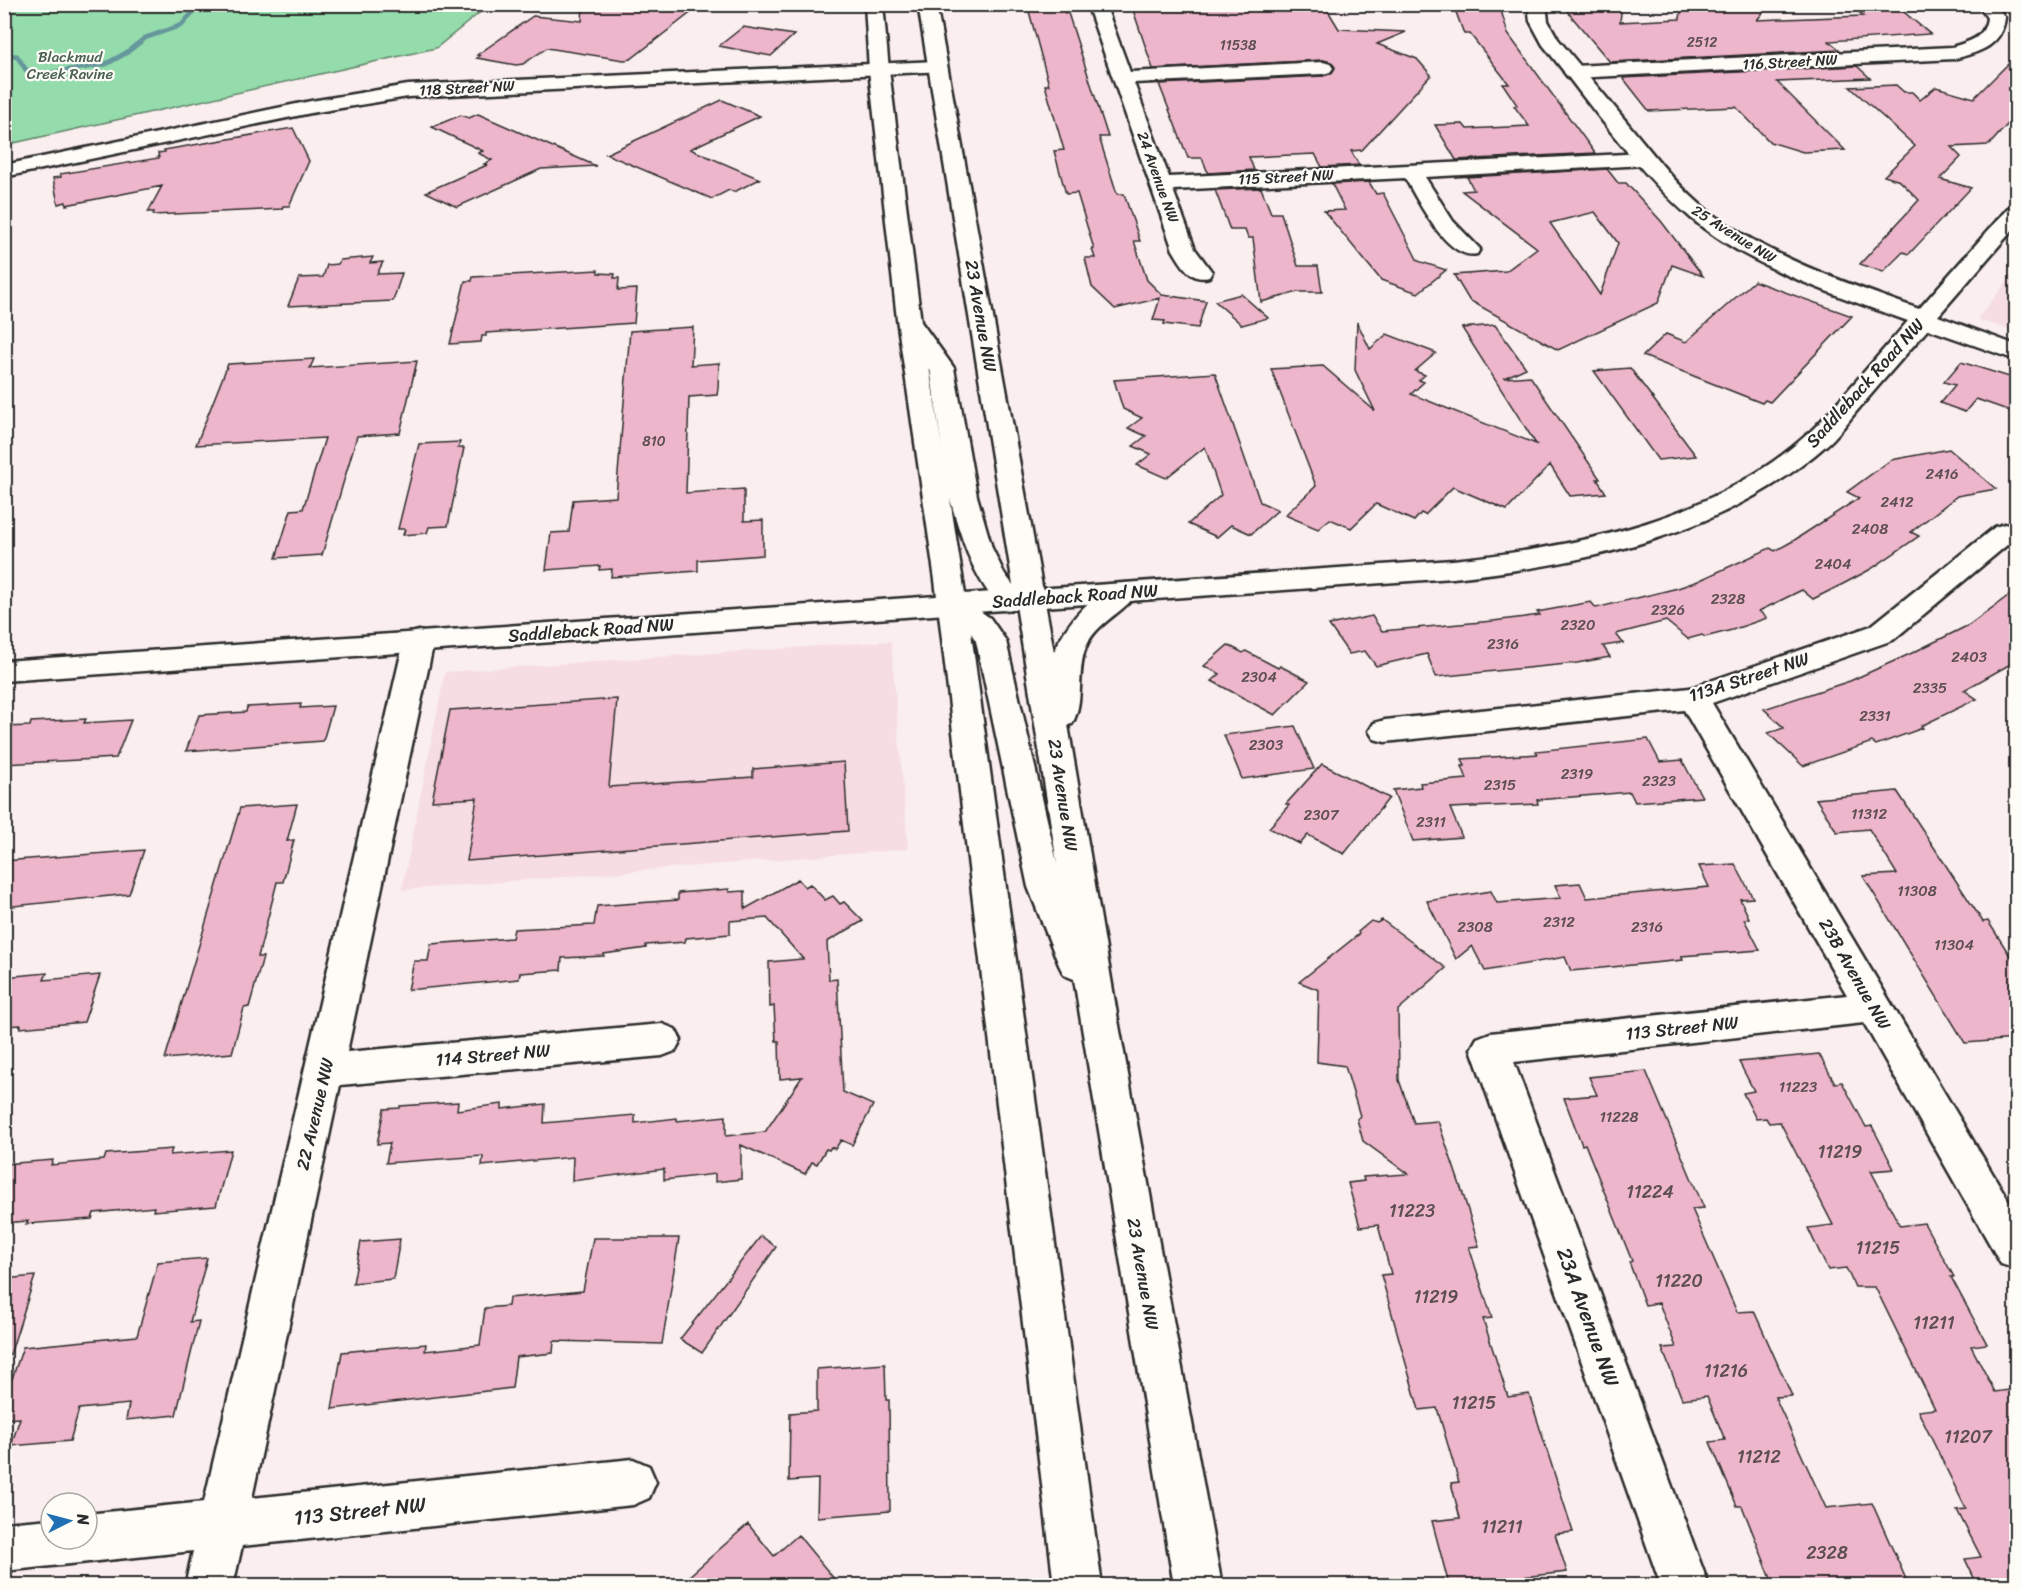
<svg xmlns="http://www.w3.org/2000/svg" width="2021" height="1590" font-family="Sriracha,sans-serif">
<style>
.built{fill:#f6dde3}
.green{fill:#94dcab;stroke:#60846b;stroke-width:1.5}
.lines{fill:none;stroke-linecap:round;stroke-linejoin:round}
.stream{stroke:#66979c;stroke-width:5}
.building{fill:#eeb6ca;stroke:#2b2b2b;stroke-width:1.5;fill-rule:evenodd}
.minor-casing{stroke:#2b2b2b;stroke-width:5}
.tertiary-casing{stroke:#2b2b2b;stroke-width:5}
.secondary-casing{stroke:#2b2b2b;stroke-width:5}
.minor{fill:#fdfcf7;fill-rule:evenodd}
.tertiary{fill:#fdfcf7;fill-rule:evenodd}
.secondary{fill:#fdfcf7;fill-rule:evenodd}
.labels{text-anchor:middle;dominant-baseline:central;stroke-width:4.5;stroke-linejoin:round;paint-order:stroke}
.far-number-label{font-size:14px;fill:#5c4e53}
.far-park-label{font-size:15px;fill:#4a6051;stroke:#fdfcf7}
.far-street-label{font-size:15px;fill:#2b2b2b;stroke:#fdfcf7}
.number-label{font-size:15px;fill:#5c4e53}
.street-label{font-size:18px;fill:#2b2b2b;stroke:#fdfcf7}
.near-number-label{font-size:18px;fill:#5c4e53}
.near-street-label{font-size:21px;fill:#2b2b2b;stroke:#fdfcf7}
</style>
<rect width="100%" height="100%" fill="#faeeee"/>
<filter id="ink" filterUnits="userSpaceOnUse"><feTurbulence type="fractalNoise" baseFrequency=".0167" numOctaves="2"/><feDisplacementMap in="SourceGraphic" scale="12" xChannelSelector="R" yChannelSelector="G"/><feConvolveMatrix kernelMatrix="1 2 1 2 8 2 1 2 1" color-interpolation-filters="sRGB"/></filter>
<g filter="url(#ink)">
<!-- built -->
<path class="built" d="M2016 271V332L1977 319Z
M891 641 908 849 402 890 445 672Z"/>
<!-- green -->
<path class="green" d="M4 5 5 4 489 5 436 48 5 145Z"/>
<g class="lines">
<!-- stream -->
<path class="stream" d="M4 55 17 56 26 70 44 74 106 64 126 53 145 38 182 25 193 12 177 6 178 4"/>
</g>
<!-- building -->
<path class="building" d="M583 4H702L631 59 624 60 547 48 523 64 516 65 477 58 480 56 477 55 533 16 582 21Z
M1027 4H1063L1065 13H1068L1108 137H1099L1117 194H1124L1140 241H1134L1147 280 1162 295 1206 301 1198 328 1164 324 1165 321 1153 320 1160 298 1115 309 1092 287 1085 258H1095L1092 249H1094L1077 193 1066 194 1054 151 1064 150 1045 85H1049Z
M1131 4H1324L1339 29 1406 32 1377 44 1417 59 1431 75 1362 150 1351 151 1359 165 1322 167 1315 154 1249 157 1254 170 1208 173 1202 158H1188L1159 84 1323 76 1332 73 1335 67 1331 62 1323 60 1153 69Z
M1453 4 1500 7 1508 34 1595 153 1456 160 1435 125 1463 124 1467 129 1529 126 1514 106 1517 105 1503 84H1509L1470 34H1464Z
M1561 4H1622L1620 22 1680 19 1682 4H1770L1757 20 1863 16 1859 12 1899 8 1930 34 1829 41 1840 50 1610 62Z
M743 27 794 35 771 56 719 46Z
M2016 56V115L1989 145 1951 147 1961 157 1940 179 1971 188 1909 254 1903 252 1883 272 1860 264 1919 200 1900 181 1884 176 1915 146 1850 87 1896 85 1904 92H1912L1920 100 1936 87 1974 98Z
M1857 66 1870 78 1777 82 1845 150 1803 152 1770 142 1736 107 1649 111 1623 78Z
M722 100 760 116 690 149 760 179 734 192 729 190 712 199 606 154Z
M478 114 596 166 541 169 457 207 426 192 487 165 484 164 492 160 478 153 483 151 432 127 461 115 469 118Z
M293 128 309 161 289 206H283L282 209 153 215 154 212H148L162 186 66 205V202L58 204 53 178 61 177 60 174 159 158 158 153 165 152 164 150Z
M1607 169 1618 183H1626L1661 221 1703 276 1672 265 1658 303 1558 350 1469 300 1454 275 1506 271 1537 248 1462 191 1474 190 1467 177ZM1595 212 1618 243 1600 295 1550 223Z
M1369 182 1376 194 1383 193 1418 261 1446 270 1418 293 1381 280 1324 211 1345 210 1332 184Z
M1261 188 1271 213H1281L1298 266H1318L1322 292H1298L1261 302 1253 238H1248L1245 230H1230L1215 190Z
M373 257 370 263 383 262 377 274 402 273 393 301 288 306 299 278 323 277 327 265 338 264 340 260Z
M598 270V273L615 274 614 278H619L618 290 637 289 634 323 486 333V336H482L481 342 450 344 465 281H472L473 277Z
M1754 281 1852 316 1770 402 1765 400 1762 403 1643 356 1666 334 1686 342Z
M1241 294 1268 318 1242 325 1215 301Z
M1357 322 1370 349 1387 334 1436 353 1415 371 1425 375 1419 380 1424 382 1411 394 1536 444 1462 328 1495 325 1526 368 1504 378 1530 376 1600 479H1597L1606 493 1570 496 1550 465 1507 510 1453 487 1425 515 1421 513 1414 521 1376 504 1351 528 1330 519 1318 529 1285 515 1316 486 1271 369 1323 366 1375 411 1355 370Z
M693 327 691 365 719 363 718 388 717 395 689 397 686 493 744 489V521L763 520V555L698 560V571L611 577 612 569 599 570 600 566 546 570 551 533 569 532 573 500 616 497 630 331Z
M314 359 310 368 417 361 400 433 357 436 322 555 276 558 291 510 303 509 325 438 196 445 228 364Z
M1961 362 2016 379V413L1976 399 1965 412 1940 403 1955 385 1944 382Z
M1630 368 1696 456 1658 460 1594 371Z
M1215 373 1260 502 1278 510 1251 534 1231 525 1217 537 1188 524 1221 495 1205 447 1166 478 1137 465 1151 454 1133 446 1146 436 1128 428 1142 418 1123 409 1114 380Z
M460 442 458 448H464L448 526 429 527 427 533 403 535 405 529H398L419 444Z
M1949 449 1996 489 1957 496 1911 532 1919 536 1871 569 1843 584 1813 599 1802 590 1759 611 1767 618 1732 630 1705 637 1702 635 1688 639 1666 621 1616 634 1623 643 1603 646 1610 657 1577 663 1436 677 1427 654 1376 666 1365 651 1349 654 1329 625 1372 616 1382 631 1493 621 1540 615 1537 612 1591 602 1596 608 1678 588 1698 581 1770 548 1775 551 1793 541 1859 498 1847 492 1891 460Z
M2016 590V661L1964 690 1977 699 1921 726 1923 728 1876 745 1872 742 1803 766 1768 733 1784 728 1764 709 1850 681 1912 653 1969 625Z
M1228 645 1243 653 1246 651 1278 668 1280 666 1309 681 1275 715 1212 681 1220 674 1204 666Z
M617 699 609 787 753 777V769L844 762 848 831 467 861 477 798 432 801 450 710Z
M301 704 300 708 333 706 323 741 186 751 199 715 246 712 247 707Z
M86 719 84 723 131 720 116 758 4 764V727L30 726 31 722Z
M1295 726 1314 769 1242 779 1224 735Z
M1648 739 1660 762 1682 760 1702 797 1635 802 1630 792 1537 800 1538 804 1450 808 1462 837 1413 841 1393 790 1421 787 1420 783 1467 779 1462 766H1465L1462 759 1538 754 1536 751Z
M1322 764 1389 798 1344 854 1308 835 1300 844 1269 828 1289 805 1286 804Z
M1897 791 1983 922 1988 921 2016 965V1039L1965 1043 1863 876 1897 874 1869 829 1837 832 1816 799Z
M297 804 287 841 294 840 283 882H277L258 957H263L249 1007 244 1008 232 1053 165 1059 240 808Z
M144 850 129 894 4 907V861Z
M1735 864 1753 898 1740 899 1749 918 1744 919 1760 950 1681 956 1683 960 1571 971 1565 957 1485 971 1472 946 1456 959 1427 901 1491 891 1497 903 1561 898 1555 885 1580 883 1587 898 1709 887 1699 866Z
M798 879 805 887 810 884 825 900 833 896 840 904 844 902 863 921 827 942 829 980 837 979 843 1092 873 1105 852 1145 841 1140 835 1149 831 1147 829 1150 826 1149 817 1164 812 1162 805 1174 741 1145V1179L715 1182V1174L664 1180V1169L572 1181 573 1157 482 1166 483 1156 386 1163 390 1143 377 1144 384 1109 400 1108V1106L458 1102 457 1110 502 1104V1109L545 1104 544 1123 635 1115V1123L677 1118V1121L726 1116V1136L765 1132 802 1077 780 1079 779 1041H776L774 1006 770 1007 769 962 803 959 767 918 730 921V934L686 938 685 942 646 945V948L604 954V956L562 958 561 970 520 973 519 979 408 990 414 961H428L431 944 512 938 514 929 594 925 597 906 678 900V893L729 889V892L745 891V909Z
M1382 920 1446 968 1398 1010 1399 1080 1414 1123 1438 1121 1463 1194 1479 1246 1469 1247 1492 1318 1483 1319 1508 1397 1529 1394 1573 1532 1555 1534 1567 1572 1449 1585 1432 1521 1460 1518 1451 1483 1459 1482 1437 1408 1419 1410 1381 1275 1391 1274 1378 1225 1360 1227 1348 1183 1364 1181 1363 1177 1408 1174 1363 1141 1357 1119 1360 1116 1345 1066 1317 1062 1319 990 1299 982 1359 934 1358 932 1371 921 1377 923Z
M47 973 44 980 100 975 84 1022 20 1028 21 1025 4 1026V977Z
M1819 1054 1835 1083 1842 1082 1866 1127 1872 1126 1894 1169 1871 1171 1900 1226 1924 1223 1954 1277H1951L1987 1344 1971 1346 1995 1392 2016 1389V1586H1978L1965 1559 1981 1557 1957 1510 1966 1509 1918 1411 1935 1409 1875 1287H1855L1846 1268 1828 1270 1808 1228 1833 1225 1780 1122 1769 1123 1766 1118 1756 1119 1743 1093 1754 1091 1739 1062Z
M1646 1071 1704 1208 1692 1209 1737 1312 1754 1311 1792 1396 1775 1397 1826 1508 1872 1503 1909 1586H1774L1742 1506H1737L1710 1442 1725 1440 1707 1396 1682 1399 1662 1348 1676 1347 1659 1303 1645 1305 1629 1262 1632 1261 1585 1144 1582 1145 1564 1098 1597 1095 1589 1077Z
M172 1149 170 1155 231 1150 216 1206 153 1211 154 1207 94 1213 92 1219 26 1224 28 1221 4 1223V1164L53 1160 51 1165 104 1160 106 1154Z
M761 1236 776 1247 702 1353 680 1339Z
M593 1238H679L662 1344 554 1341 553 1353 516 1357 512 1388 332 1409 342 1352 426 1344 425 1351 480 1345 485 1308 508 1306 509 1298 583 1291Z
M400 1239 393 1279 353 1283 361 1242Z
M207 1258 190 1322 199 1321 176 1415 126 1420 129 1404 79 1409 70 1441 11 1446 20 1418 4 1419V1402L23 1347 137 1336 158 1262Z
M35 1276 10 1355 4 1354V1279Z
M885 1364 886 1400H889L890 1511 817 1517 818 1479 789 1481 790 1413 817 1411V1369Z
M748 1524 774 1556 798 1535 840 1586H678Z"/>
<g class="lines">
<defs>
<path id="minor" d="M1087 4H1105L1130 72 1323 62 1330 64 1333 68 1330 72 1323 74 1134 83 1169 177 1645 153 1652 155 1655 159 1652 163 1645 165 1425 177 1453 221 1480 249 1477 254C1447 261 1418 200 1405 178L1173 190 1195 249 1212 272 1209 277C1190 282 1182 264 1173 250Z
M1978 4H1996L2005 18C2001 47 1979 52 1954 59L1574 78 1567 76 1564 72 1567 68 1574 66 1952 47C1970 41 1984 39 1987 18Z
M937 61 944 63 947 67 944 71 408 97 311 113 4 177V165L311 101 408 85Z
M2005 524 2016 528V548L2007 545 1893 640 1712 703 2016 1213V1269L2001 1264 1864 1023 1514 1062 1709 1586H1661L1471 1049 1477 1038 1490 1033 1847 995 1684 710 1385 742 1374 739 1369 731 1374 723 1385 720 1690 688 1871 626 1995 527Z
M419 631 430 634 434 641 347 1052 662 1024 675 1029 681 1040 675 1051 662 1056 340 1085 252 1498 633 1459 649 1466 656 1482 649 1498 633 1505 242 1546 233 1586H185L193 1551 4 1571V1523L51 1519V1539H87V1514L204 1502 404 641 408 634Z"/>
<path id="tertiary" d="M1528 4H1546L1548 21 1558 39C1583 70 1609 100 1634 131 1657 159 1679 188 1708 211 1770 258 1847 283 1919 309L2008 208 2016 207V226L1938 316 2016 345V360L1928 329C1906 354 1884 379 1862 405 1851 417 1841 432 1829 443 1726 535 1586 564 1453 578L4 681V661L1453 560C1579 547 1715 520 1811 431 1822 421 1832 408 1842 397 1864 372 1886 347 1908 321 1839 296 1748 267 1691 218 1636 171 1589 102 1543 45L1530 21Z"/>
<path id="secondary" d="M865 4H883L889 70 921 322 954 368 977 496 992 548 1004 573 1013 585 918 4H936L1054 652C1064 625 1102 578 1132 586L1137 593C1123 614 1096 622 1086 647 1076 671 1085 702 1072 724L1068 725 1118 1020 1222 1586H1174L1074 979 1064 975 1059 965 1028 887 976 641 971 633 1102 1586H1054L935 580 897 319 869 70ZM929 367 930 368 942 448ZM950 499C961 536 970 569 994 600L1016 605 1057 863 1006 641 990 618 966 601Z"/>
</defs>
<!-- minor casing -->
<use href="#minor" class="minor-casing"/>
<!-- tertiary casing -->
<use href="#tertiary" class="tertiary-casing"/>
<!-- secondary casing -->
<use href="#secondary" class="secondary-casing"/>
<!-- minor -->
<use href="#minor" class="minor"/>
<!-- tertiary -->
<use href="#tertiary" class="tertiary"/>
<!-- secondary -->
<use href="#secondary" class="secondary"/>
</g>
</g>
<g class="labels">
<!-- far-number labels -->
<g class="far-number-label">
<text x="1702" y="42">2512</text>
<text x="1238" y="45">11538</text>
<text x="654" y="441">810</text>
</g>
<!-- far-park labels -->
<g class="far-park-label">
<text x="70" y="57">Blackmud<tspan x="70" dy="17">Creek Ravine</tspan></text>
</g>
<!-- far-street labels -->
<g class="far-street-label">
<text transform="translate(1790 62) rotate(-3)">116 Street NW</text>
<text transform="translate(467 88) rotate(-3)">118 Street NW</text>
<text transform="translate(1158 177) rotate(70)">24 Avenue NW</text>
<text transform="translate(1286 177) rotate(-3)">115 Street NW</text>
<text transform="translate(1734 234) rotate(32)">25 Avenue NW</text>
</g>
<!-- number labels -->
<g class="number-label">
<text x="1942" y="474">2416</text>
<text x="1897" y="502">2412</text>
<text x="1870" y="529">2408</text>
<text x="1833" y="564">2404</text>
<text x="1728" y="599">2328</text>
<text x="1668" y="610">2326</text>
<text x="1578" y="625">2320</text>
<text x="1503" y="644">2316</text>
<text x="1969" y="657">2403</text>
<text x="1259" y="677">2304</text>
<text x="1930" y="688">2335</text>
<text x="1875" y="716">2331</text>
<text x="1266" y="745">2303</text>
<text x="1577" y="774">2319</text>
<text x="1659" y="781">2323</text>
<text x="1500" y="785">2315</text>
<text x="1869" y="814">11312</text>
<text x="1321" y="815">2307</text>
<text x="1431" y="822">2311</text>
<text x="1917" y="891">11308</text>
<text x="1559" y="922">2312</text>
<text x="1475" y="927">2308</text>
<text x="1647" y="927">2316</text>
<text x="1954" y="945">11304</text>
<text x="1798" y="1087">11223</text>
<text x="1619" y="1117">11228</text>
</g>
<!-- street labels -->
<g class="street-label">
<text transform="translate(981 316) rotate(80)">23 Avenue NW</text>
<text transform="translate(1865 383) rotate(-48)">Saddleback Road NW</text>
<text transform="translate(1075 596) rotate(-4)">Saddleback Road NW</text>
<text transform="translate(591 630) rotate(-4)">Saddleback Road NW</text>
<text transform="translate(1749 677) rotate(-18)">113A Street NW</text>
<text transform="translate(1063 795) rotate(81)">23 Avenue NW</text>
<text transform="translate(1855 974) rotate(60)">23B Avenue NW</text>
<text transform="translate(1682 1028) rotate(-6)">113 Street NW</text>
<text transform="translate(493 1055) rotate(-5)">114 Street NW</text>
<text transform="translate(315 1114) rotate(-77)">22 Avenue NW</text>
<text transform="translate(1143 1274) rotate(80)">23 Avenue NW</text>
</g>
<!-- near-number labels -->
<g class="near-number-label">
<text x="1840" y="1152">11219</text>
<text x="1650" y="1192">11224</text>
<text x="1412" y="1211">11223</text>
<text x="1878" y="1248">11215</text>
<text x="1679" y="1281">11220</text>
<text x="1436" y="1297">11219</text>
<text x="1934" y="1323">11211</text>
<text x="1726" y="1371">11216</text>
<text x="1474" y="1403">11215</text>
<text x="1968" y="1437">11207</text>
<text x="1759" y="1457">11212</text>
<text x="1502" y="1527">11211</text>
<text x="1827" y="1553">2328</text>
</g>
<!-- near-street labels -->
<g class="near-street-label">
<text transform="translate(1588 1317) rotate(70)">23A Avenue NW</text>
<text transform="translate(360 1511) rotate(-6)">113 Street NW</text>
</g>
</g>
<!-- margin -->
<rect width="2021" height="1590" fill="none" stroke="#fdfcf7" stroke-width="24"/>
<rect x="12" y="12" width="1997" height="1566" fill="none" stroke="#2b2b2b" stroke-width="2" filter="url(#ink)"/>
<!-- north arrow -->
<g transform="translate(69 1521) rotate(84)"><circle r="28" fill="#fdfcf7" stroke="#a9a8a5" stroke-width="1.5"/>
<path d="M0-4.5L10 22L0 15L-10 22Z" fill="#1f6fb2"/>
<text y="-9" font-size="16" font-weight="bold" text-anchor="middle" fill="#2b2b2b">N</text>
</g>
</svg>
